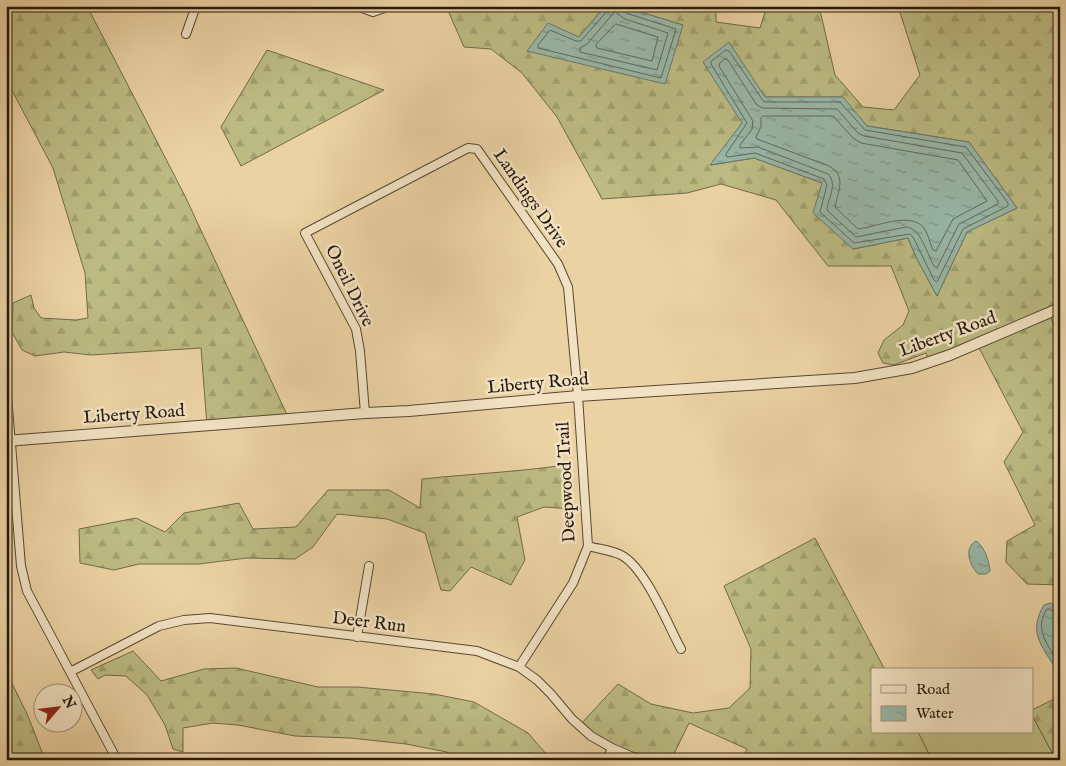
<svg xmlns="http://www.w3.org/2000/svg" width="1066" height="766" font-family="'IM FELL English',serif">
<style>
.grass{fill:#bcbb82;stroke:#716a48}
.forest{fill:url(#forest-firs);stroke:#716a48;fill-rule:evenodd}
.water{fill:url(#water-ripples);stroke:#6a786a}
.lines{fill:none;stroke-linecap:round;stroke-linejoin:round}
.shore{stroke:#5f685b;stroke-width:1}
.minor-casing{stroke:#574833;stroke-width:10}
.tertiary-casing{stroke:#574833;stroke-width:12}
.minor{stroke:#f2e2c3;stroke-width:8}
.tertiary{stroke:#f2e2c3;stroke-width:10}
.labels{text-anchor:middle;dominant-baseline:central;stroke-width:5;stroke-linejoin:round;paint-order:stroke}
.street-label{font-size:18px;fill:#261a0e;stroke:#f2e2c3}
</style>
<defs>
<pattern id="forest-firs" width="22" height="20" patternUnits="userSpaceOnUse" patternTransform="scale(1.25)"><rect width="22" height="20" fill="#bcbb82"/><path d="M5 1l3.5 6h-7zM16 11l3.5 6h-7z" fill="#a1a06f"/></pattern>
<pattern id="water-ripples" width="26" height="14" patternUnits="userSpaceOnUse" patternTransform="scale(1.25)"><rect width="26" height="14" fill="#98b7a8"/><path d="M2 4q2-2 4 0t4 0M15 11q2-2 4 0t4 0" fill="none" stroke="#7c9487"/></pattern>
</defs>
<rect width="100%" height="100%" fill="#ebd2a3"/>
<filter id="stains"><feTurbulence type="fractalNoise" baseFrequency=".004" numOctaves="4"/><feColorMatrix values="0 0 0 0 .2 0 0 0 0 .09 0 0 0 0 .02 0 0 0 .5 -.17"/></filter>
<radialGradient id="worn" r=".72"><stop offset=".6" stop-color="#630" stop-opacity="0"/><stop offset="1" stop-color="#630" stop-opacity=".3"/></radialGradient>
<!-- grass -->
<path class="grass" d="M1032 715 1056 760H932L918 732H1032Z"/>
<!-- forest -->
<path class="forest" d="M6 6H87L185 196 289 419 207 426 201 348 91 355 64 352 35 356 22 350 12 332 13 303 31 295 34 308 41 318 76 320 88 318 85 273 53 168 6 79Z
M446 6H605L579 37 527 51 683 25 620 6H716V22L760 28 767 6H819L835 75 863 107 894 110 920 75 898 6H1060V308L1049 313 1060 341V585L1027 584 1006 562 1007 541 1035 525 1004 462 1023 432 977 344 929 362 926 353 894 365 883 363 878 353 884 340 903 325 909 311 891 266H828L776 200 721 184 687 193 602 199 557 117 522 73 491 49 464 47ZM765 97H842L867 126 969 142 1017 208 967 232 937 296 916 257 908 238 853 249 822 183 754 158 711 165 743 123Z
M267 50 384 90 241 166 221 127Z
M565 465 572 509 544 507 517 517 525 560 511 585 471 567 450 591 441 590 425 533 387 519 337 514 313 547 295 559 247 558 199 564H139L114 570 80 563 79 529 136 518 165 532 184 513 239 503 253 529 296 527 328 490H389L420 508 422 479C469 474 517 472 565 465Z
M815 538 885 670H872V732H918L932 760H808L803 754 800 760H742L747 749 689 723 671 760H640L580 725 618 684 651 704 693 713 729 708 750 688 751 649 724 586Z
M133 651 161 681 204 669 236 668 318 687H357L434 694 474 702 528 733 548 756H561L560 760H531L525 754C504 762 497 759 476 755L469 760H455L447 752 406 744 350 738 295 736 238 725 213 723 183 728V752L173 749 165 725 147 695 126 676 105 675 98 679 91 670Z
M6 671 28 716 45 760H10C5 747 13 733 6 721Z
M1060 696V760H1056L1032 715V710Z"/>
<!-- water -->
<path class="water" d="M605 6H620L683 25 665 84 527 51 548 23 579 37Z
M729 42 765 97H843L867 126 969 142 1017 208 967 232 937 296 916 257 908 238 853 249 813 213 822 183 754 158 710 165 742 123 703 62Z
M976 541C985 547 989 561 990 571L986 574H978C970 565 963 549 976 541Z
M1051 603 1057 607 1060 613V675C1045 650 1026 634 1044 605Z"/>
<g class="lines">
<!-- shore -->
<path class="shore" d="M609 6 607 11 581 41H576L550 30 538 45V48L661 78 676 29 626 13 623 10V6
M615 12 625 19 668 33 657 70 580 52V48L587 44Z
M616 24 658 37 652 61 597 48 596 45Z
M726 50 729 51 764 102H840L865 130 966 147 1008 203V206L963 229 937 282 934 280 913 237 910 234 854 243 820 212 827 185 824 179 755 153 728 157 726 156V154L747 123 711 64V62Z
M725 59 728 60 756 104 762 108 837 109 858 133 864 136 962 153 998 201V204L959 224 937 268 934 266C927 254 921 228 906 227L856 237 827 210C828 198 838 184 828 174L758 147 740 148V145L752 129 753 121 719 66 720 63Z
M763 116H833L853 138 861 143 958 160 987 201 953 219 936 251 933 250C930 243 928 234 924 228 911 211 876 227 858 229L835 207C838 191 847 176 829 166L757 139 756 137 761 127V118Z
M1060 614 1055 613 1050 609H1047C1033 629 1049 647 1060 665"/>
<defs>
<path id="minor" d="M357 6 373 12 390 6
M186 34 196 6
M6 383 21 566 27 591 117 760
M365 413 360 351 356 329 305 233 468 148 477 149 558 264 568 287 578 396 588 546 573 583 519 667
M588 546C598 549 611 550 621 555 645 567 668 625 681 649
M357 637 369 566
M70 672 159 626 184 620 210 618 477 651 519 667 537 680 551 694 572 719 591 736 612 748 640 760
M607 760 612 748"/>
<path id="tertiary" d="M6 441 365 413 409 411 578 396 855 378 912 368 950 355 1060 308"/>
</defs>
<!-- minor casing -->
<use href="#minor" class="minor-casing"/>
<!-- tertiary casing -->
<use href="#tertiary" class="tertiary-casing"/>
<!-- minor -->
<use href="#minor" class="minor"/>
<!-- tertiary -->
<use href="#tertiary" class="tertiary"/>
</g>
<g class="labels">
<!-- street labels -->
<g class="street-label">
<text transform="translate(530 199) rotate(55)">Landings Drive</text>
<text transform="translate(349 286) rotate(64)">Oneil Drive</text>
<text transform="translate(948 335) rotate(-20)">Liberty Road</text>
<text transform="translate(538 384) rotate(-5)">Liberty Road</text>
<text transform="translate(134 415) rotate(-4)">Liberty Road</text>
<text transform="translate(567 482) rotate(-93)">Deepwood Trail</text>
<text transform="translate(369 623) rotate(7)">Deer Run</text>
</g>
</g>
<!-- margin -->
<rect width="1066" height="766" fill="none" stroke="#ebd2a3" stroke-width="25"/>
<rect x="8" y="8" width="1051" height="751" fill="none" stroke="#261a0e" stroke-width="2.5"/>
<rect x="12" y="12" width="1041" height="741" fill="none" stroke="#261a0e"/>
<!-- legend -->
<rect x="871" y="668" width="162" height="65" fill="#f2e2c3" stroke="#a0927b"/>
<rect x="881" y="685" width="25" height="8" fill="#f2e2c3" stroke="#a0927b"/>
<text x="916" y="694" font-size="15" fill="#261a0e">Road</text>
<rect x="881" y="706" width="25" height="15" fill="url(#water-ripples)" stroke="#a0927b"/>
<text x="916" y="718" font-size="15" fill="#261a0e">Water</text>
<!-- north arrow -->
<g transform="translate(58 708) rotate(62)"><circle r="24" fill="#f2e2c3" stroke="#a0927b"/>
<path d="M0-4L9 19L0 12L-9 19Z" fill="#8f2418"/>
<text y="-8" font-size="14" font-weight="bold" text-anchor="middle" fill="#261a0e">N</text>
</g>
<rect width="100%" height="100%" filter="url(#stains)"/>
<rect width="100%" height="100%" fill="url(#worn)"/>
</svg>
